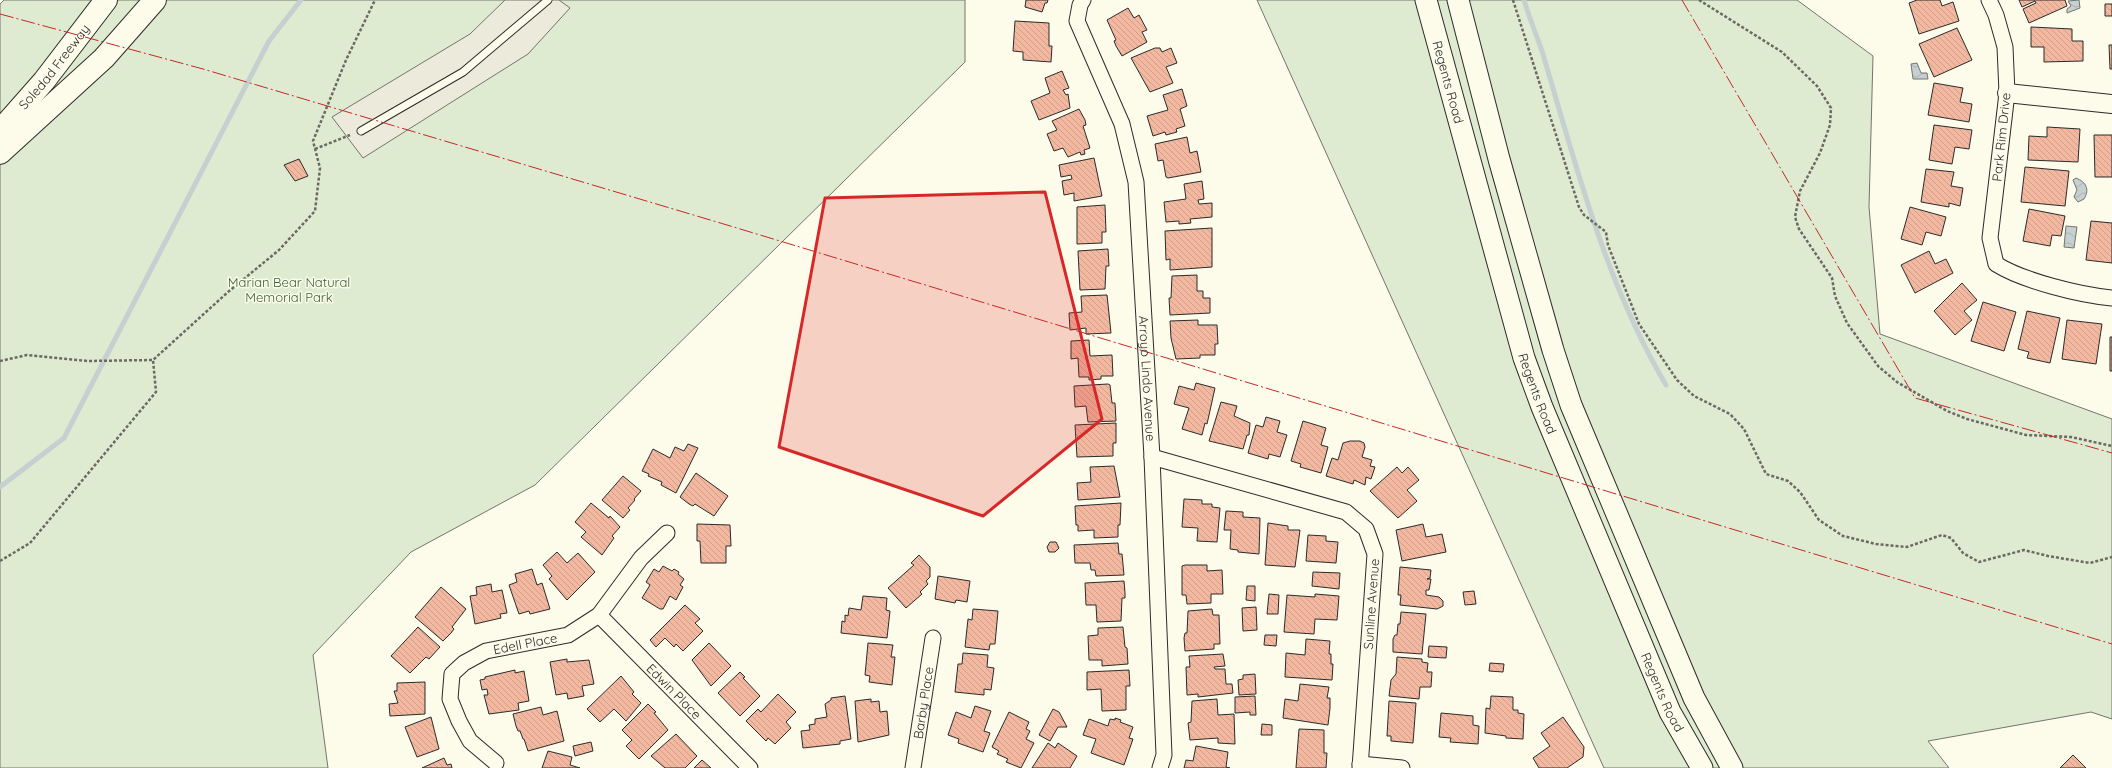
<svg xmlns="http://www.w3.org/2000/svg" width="2112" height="768" font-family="Quicksand,sans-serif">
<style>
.green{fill:#deebd1;stroke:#74746e}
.parking{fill:#eceadb;stroke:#74746e}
.water{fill:url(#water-waves);stroke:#74746e}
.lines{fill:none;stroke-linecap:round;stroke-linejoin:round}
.stream{stroke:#c7d0d0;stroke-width:5}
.building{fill:url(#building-back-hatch);stroke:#2b2b2b}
.service-casing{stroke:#2b2b2b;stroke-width:9}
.minor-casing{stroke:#2b2b2b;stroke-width:17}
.tertiary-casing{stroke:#2b2b2b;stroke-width:20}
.secondary-casing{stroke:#2b2b2b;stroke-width:23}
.motorway-casing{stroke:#2b2b2b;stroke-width:24}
.path{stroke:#6a6964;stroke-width:2.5;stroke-dasharray:3 2;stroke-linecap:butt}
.service{stroke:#fdfbea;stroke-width:7}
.minor{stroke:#fdfbea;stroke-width:15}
.tertiary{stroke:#fdfbea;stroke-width:18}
.secondary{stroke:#fdfbea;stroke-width:21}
.motorway{stroke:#fdfbea;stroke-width:22}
.power{stroke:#c62828;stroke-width:1;stroke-dasharray:14 3 2 3;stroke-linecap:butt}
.marked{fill:#d62828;fill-opacity:0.2;stroke:#d62828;stroke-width:3;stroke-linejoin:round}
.labels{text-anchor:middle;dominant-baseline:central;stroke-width:3;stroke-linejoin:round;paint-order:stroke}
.street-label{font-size:13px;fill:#2b2b2b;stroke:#fdfbea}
.park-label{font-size:13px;fill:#34623c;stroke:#fdfbea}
</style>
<defs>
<pattern id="water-waves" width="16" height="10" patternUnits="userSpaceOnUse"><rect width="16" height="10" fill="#c7d0d0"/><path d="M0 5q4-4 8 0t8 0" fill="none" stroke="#abb3b3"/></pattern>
<pattern id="building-back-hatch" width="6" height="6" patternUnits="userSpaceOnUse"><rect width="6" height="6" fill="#f2b8a0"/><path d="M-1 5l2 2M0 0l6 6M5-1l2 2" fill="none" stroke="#d09e8a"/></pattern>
</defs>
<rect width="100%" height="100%" fill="#fdfbea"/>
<!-- green -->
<path class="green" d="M4 0H965V62L535 485 411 552 313 655 328 768H0V4Z
M1257 0H1797L1873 56 1869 207 1880 334 2112 419V719L2091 712 1928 741 1949 768H1604Z"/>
<!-- parking -->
<path class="parking" d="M505 0H559L570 8 528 54 363 158 332 117 470 34Z"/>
<!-- water -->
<path class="water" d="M2079 0 2080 8 2067 13V9L2071 6 2068 1Z
M1917 63 1921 73H1927L1928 79H1913L1911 64Z
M2076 178C2086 182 2090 189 2084 199L2078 202 2074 197 2077 190 2073 180Z
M2066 226 2077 227 2074 248 2064 247Z"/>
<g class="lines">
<!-- stream -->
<path class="stream" d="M1524 0C1529 17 1536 34 1542 51 1576 165 1605 282 1666 385
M0 487 64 438 269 41 301 0"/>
</g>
<!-- building -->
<path class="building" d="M1026 0H1048L1047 3H1045L1042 12 1025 7Z
M1917 0H1940L1942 6 1953 2 1959 21 1919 34 1909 3Z
M2019 0H2065L2067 6 2029 23 2023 9 2036 3 2035 1 2022 7Z
M2105 4H2112V16H2105Z
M1128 8 1134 18 1139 15 1147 30 1142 32 1147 42 1122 56 1116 46 1114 41 1116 40 1107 20Z
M1015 21 1049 23V46H1052L1051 62 1023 60V52L1013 51Z
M2031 27 2072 29V41H2083V61L2044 62V47H2031Z
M1957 28 1972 60 1934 77 1919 44Z
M2109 45H2112V69H2110Z
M1155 48H1160L1162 52 1171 48 1177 63 1166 67 1173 83 1150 92 1131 58Z
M1062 71 1069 88 1063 90 1066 95 1068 94 1070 108 1039 120 1031 101 1050 93 1045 78Z
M1934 83 1963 88 1960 102 1972 104 1969 122 1928 115Z
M1182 89 1187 106 1180 109 1185 126 1176 129 1177 132 1166 135 1165 132 1153 136 1147 116 1168 110 1163 95Z
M1079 109 1085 120 1086 125 1083 126 1090 148 1084 150 1085 154 1081 155 1080 152 1068 157 1063 148 1054 151 1047 134 1057 130 1052 121Z
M1934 125 1972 130 1969 149 1955 147 1952 164 1929 160Z
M2047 127 2080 129 2078 162 2028 160 2029 136 2047 137Z
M2094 135H2112V177H2095Z
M1187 137 1190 153 1197 151 1201 172 1168 178 1166 177 1163 160 1158 161 1155 144Z
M1094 158 1102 196 1074 201V193L1064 195 1062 181 1072 179 1071 175 1061 177 1059 165Z
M299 159 308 176 295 181 284 165Z
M2025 167 2069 171 2065 206 2021 202Z
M1926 169 1954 172 1951 186 1963 188 1960 206 1949 203V207L1921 202Z
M1202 181 1204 199 1198 200 1199 204 1212 203V217L1190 219 1191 223 1179 224V221L1166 222 1164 202 1186 199 1184 184Z
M1105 205 1106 232H1102V243L1077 244V207Z
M1910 207 1946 217 1941 236 1926 232 1922 245 1901 239Z
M2029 209 2065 216 2061 236 2052 235 2050 246 2023 241Z
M2091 221 2112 223V263L2086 260Z
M1212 228V267L1170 270V259L1166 260 1165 231Z
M1108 249 1109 266H1106L1105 289 1080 290 1078 251Z
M1929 251 1935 264 1946 259 1953 273 1915 293 1901 265Z
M1197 275V291H1203V298H1210V313L1170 315 1169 298H1171L1172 276Z
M1962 283 1977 300 1964 311 1972 320 1955 335 1934 311Z
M1107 295 1111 333 1086 334V328L1070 330 1069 313 1082 312 1081 296Z
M1983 302 2016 312 2004 351 1971 341Z
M2027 311 2060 318 2050 363 2027 358 2029 352 2018 349Z
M1198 320V325H1217L1218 344H1215V355H1200V358L1176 359 1171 338 1170 321Z
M2067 320 2102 324 2096 364 2062 359Z
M2110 337H2112V371H2110Z
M1089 340 1090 356 1112 355 1113 376H1101V379L1089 380V377H1079L1078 358 1071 359V341Z
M1196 383 1215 388 1207 424 1205 423 1202 435 1182 429 1189 408 1174 404 1179 386 1194 390Z
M1108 384 1110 385 1112 403H1115L1116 421 1088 422 1086 406 1075 407 1074 386Z
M1221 402 1237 406 1234 416 1250 423 1249 435H1247L1243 449 1209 441Z
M1266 417 1280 421 1277 432 1287 435 1280 457 1269 454 1268 459 1248 453 1256 425 1263 427Z
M1303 421 1326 428 1321 445 1328 447 1321 473 1300 467 1301 464 1291 461Z
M1116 423V443H1113V456L1077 457 1075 425Z
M1350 441H1360L1364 443 1365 447 1362 457 1372 460 1370 466 1375 467 1371 479 1366 477 1365 485 1354 480 1353 484 1326 476 1332 458 1338 460 1343 443Z
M688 444 698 448 676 493 661 485 662 482 648 476 649 474 642 471 653 449 670 458 675 447 684 451Z
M1114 466 1120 497 1078 500 1077 483 1091 482 1090 467Z
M1397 467 1402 473 1408 467 1419 480 1407 490 1417 501 1398 518 1370 491Z
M696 473 728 496 714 516 695 504 693 506 689 504 680 497Z
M623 476 641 491 634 499 635 500 628 508 630 510 623 518 602 500Z
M1184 499 1202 500V504H1212V507L1220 508 1217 542 1197 541 1198 528 1182 527Z
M591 503 609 518 610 516 620 527 612 536 614 538 602 555 581 537 586 532 575 522Z
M1121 503 1120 525H1118V537L1094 538V530L1078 531V525H1076L1075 506Z
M1226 511 1243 512V517L1260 518 1259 554 1238 552V550L1230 549 1231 530H1224Z
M1268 523 1288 526V530H1300L1295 567 1265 565Z
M697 524 730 525 731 546H726V563H701L700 541H697Z
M1423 524 1426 537 1442 534 1446 552 1402 561 1396 530Z
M1308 535 1326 536V541L1338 542 1336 563 1306 561Z
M1050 542H1056L1059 548 1055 552H1049L1047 547Z
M1118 543 1119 554H1122L1124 575 1096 576 1095 570H1091L1090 563H1075L1074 545Z
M557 552 567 563 578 553 595 572 567 600 549 579 552 576 543 565Z
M919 555 930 567V577L926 581 928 584 920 592 922 594 906 608 888 588 914 565 911 563Z
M1185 565H1207V571L1222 570 1223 594H1211V603L1187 604 1186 595H1182V566Z
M663 566 672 571 674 569 679 572 678 574 684 579 680 585 683 587 676 600 670 596 663 609H660L642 598 650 585 646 582 654 569 659 572Z
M1400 567 1431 570 1430 578 1427 579H1431L1429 590H1426V595L1439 597 1443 601V606L1437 609 1400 605 1401 595H1398Z
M532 569 537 585 542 583 550 609 530 614 529 611 519 614 509 585 517 582 515 574Z
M1313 572 1340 573 1339 589 1312 586Z
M938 576 970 581 967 602 956 600 955 603 935 599Z
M1124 581 1125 593V598H1122L1121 621 1097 622 1096 605H1086L1085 583Z
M491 584 492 592 502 590 507 613 500 614 501 618 475 624 470 596 477 595 476 587Z
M1247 586H1255V601L1246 600Z
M441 587 466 609 452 627 454 629 451 633 443 641 415 617Z
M1474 591 1476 604 1465 605 1463 592Z
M1269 594 1279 595 1278 614H1267Z
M1315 594 1339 596 1337 620 1315 619 1314 634 1284 632 1287 595 1315 597Z
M863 596 887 598 886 610 890 611 887 638 841 633 842 621 845 622V615L848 616 849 608 861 610Z
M685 605 700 619 695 623 703 631 683 651 676 644 674 647 665 638 656 647 650 640Z
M1256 607 1257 630 1243 631 1242 608Z
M973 609 998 611 995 644H990L989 650 965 647 968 619 972 620Z
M1212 609 1213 615H1219L1220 644H1214V649L1185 651 1184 638 1185 633H1187L1188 611Z
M1401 612 1426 614 1422 654 1393 652V639L1395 635H1397L1398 624H1400Z
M418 627 440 647 429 659 426 657 410 673 391 656Z
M1123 627 1125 647 1127 648 1128 664 1102 666V660H1089L1088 636 1098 635V628Z
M1265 635H1277L1276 646 1264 645Z
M1306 639 1330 641 1329 654H1331V664H1333L1332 680 1285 677 1286 653 1305 655Z
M709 643 731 666 711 686 692 660Z
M868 643 893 645 891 657H895L892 685 869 682 870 676 865 675Z
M1429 646 1447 647 1446 658 1428 657Z
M963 653 988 655 987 667 994 668 991 690 984 689V695L955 692 958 664H962Z
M1223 654 1225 666 1214 667 1215 669H1225L1226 684H1232L1233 693 1198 697V694L1187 695 1186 667H1190L1189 656Z
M1397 657 1422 659V662L1428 663 1427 672H1432L1431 687H1420L1419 699 1389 696 1391 680 1396 674Z
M567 659V662L589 660 594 684 582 686 584 696 568 699 567 693 556 695 550 662Z
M1490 663 1504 664 1503 672 1489 671Z
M515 670V673L524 671 529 701 518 703 519 710 489 714 484 695H488L487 689 482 690 480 680 485 679V677Z
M1129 670 1130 686H1126V710L1102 711 1101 689 1087 690V672Z
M740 672 745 677 743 678 760 696 740 716 718 693Z
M1255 674 1256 694 1239 695 1238 680 1243 679V675Z
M621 676 634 692 632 694 641 703 626 721 614 709 600 722 587 709Z
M425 682V714L390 716 389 704 398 703 394 691H397V683Z
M1300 684 1329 687 1327 698H1330V708L1328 725 1283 718 1285 699 1298 701Z
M778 694 796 712 786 722 791 728 775 744 768 738 766 741 746 721 758 709 761 712Z
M845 696 851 739 840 741V744L803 748 801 731 810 730 809 725 815 724V719L827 717 825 704 831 700V698Z
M1255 696 1256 715H1250V712L1235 713V697Z
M1491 696 1513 697V710H1518V713L1524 714 1523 739 1506 738V736L1485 733 1486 708 1490 709Z
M871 699V702L879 701 880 712 887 711 889 735 858 742 855 701Z
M1217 699 1218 715 1234 714 1235 744 1218 743V738L1190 740 1188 723 1191 722 1192 701Z
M1389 701 1416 703 1413 743 1391 741V736H1387Z
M648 704 656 712 654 713 668 730 639 759 626 746 632 740 622 730Z
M975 706 991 711 984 731 990 733 983 752 958 743 959 739 948 735 956 712 971 718Z
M541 707 543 715 557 711 564 741 528 751 524 739H523L520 731H518L516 726 513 714Z
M1053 709 1059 712 1067 727H1058L1050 741 1039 735Z
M1009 712 1029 722 1026 729 1030 731 1026 739 1034 743 1021 768 1006 762 1008 759 997 754 999 751 992 747Z
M1441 713 1473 716V725L1479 726 1478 744 1450 742 1451 738 1439 737Z
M431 717 439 749 417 757 405 727Z
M1563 717 1584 747 1583 757 1567 768H1539L1533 758 1550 746 1541 733Z
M1115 718 1121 720 1120 722 1133 727 1129 738 1133 739 1124 765 1091 753 1096 739 1083 735 1089 719 1108 726 1110 719 1115 720Z
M1262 724 1272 725V735H1261Z
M1299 729 1324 730V753H1327L1326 768H1296Z
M676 734 697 756 685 768H665L651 756Z
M591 742 593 751 575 756 573 746Z
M1048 743 1055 748 1058 743 1077 756 1070 768H1032Z
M1196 746 1228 752 1226 767 1230 768H1184L1186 760 1193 761Z
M548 751 572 757 570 765 580 768H542Z
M2073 755 2086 768H2060Z
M444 758 447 765 451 764 452 768H422Z
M702 760 711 768H694Z"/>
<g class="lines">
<defs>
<path id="service" d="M361 131 463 72 548 0"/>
<g id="minor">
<path id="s1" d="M1083 0 1080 5 1077 21 1122 124 1136 182 1152 457 1164 755 1160 768"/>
<path d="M1989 0 1996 15 2005 47 2007 93 1990 238 1996 264C2023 281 2080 295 2112 298"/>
<path d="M1152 457 1346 512 1366 529 1375 554 1360 768"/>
<path id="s2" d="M599 615 750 768"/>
<path id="s3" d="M496 763 470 741 459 721 450 699 452 674 464 663 486 651 568 635 599 615 641 558 667 533"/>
<path d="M1360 764 1402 768"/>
<path id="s4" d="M913 768 933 638"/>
</g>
<path id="tertiary" d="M2007 93 2112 104"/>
<g id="secondary">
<path id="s5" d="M1426 0 1524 358 1542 407 1670 712 1702 768"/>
<path d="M1458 0 1499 159 1553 350 1571 405 1694 698 1732 768"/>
</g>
<g id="motorway">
<path id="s6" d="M0 131 44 81 106 0"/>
<path d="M0 153 104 58 155 0"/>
</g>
</defs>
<!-- service casing -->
<use href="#service" class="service-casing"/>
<!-- minor casing -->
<use href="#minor" class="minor-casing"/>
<!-- tertiary casing -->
<use href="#tertiary" class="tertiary-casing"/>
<!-- secondary casing -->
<use href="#secondary" class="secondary-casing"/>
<!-- motorway casing -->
<use href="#motorway" class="motorway-casing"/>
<!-- path -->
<path class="path" d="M1513 0 1579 207 1584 215 1606 232 1608 245 1639 324 1677 380 1694 396 1730 414 1744 429 1766 474 1788 481 1800 492 1819 520 1843 536 1876 544 1907 547 1942 535 1951 538 1963 553 1979 562 2024 550 2048 556 2090 563 2112 557
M1699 0 1782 52 1817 86 1831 108 1830 125 1820 153 1800 191 1795 217 1799 229 1832 278 1835 296 1847 323 1878 366 1897 382 1947 411 1967 419 2026 435 2071 437 2112 446
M315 149 350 135
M0 361 27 355 88 361 153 360 228 292 279 250 315 211 320 168 313 141 346 60 375 0
M0 561 30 543 156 392 153 360"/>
<!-- service -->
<use href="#service" class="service"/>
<!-- minor -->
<use href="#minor" class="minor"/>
<!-- tertiary -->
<use href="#tertiary" class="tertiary"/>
<!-- secondary -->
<use href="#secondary" class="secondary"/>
<!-- motorway -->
<use href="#motorway" class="motorway"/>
<!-- power -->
<path class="power" d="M1682 0 1915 398 2112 453
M0 14 203 69 727 225 2112 644"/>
</g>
<!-- marked area -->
<path class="marked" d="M1045 192 1102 419 983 516 779 447 825 198Z"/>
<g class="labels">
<!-- street labels -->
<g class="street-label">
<text stroke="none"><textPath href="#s6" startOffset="84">Soledad Freeway</textPath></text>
<text stroke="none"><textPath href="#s5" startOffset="85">Regents Road</textPath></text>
<text transform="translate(2001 137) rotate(-84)">Park Rim Drive</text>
<text stroke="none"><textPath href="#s1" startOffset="391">Arroyo Lindo Avenue</textPath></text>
<text stroke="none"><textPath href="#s5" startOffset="409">Regents Road</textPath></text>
<text transform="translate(1371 604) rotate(-86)">Sunline Avenue</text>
<text stroke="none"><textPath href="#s3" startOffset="187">Edell Place</textPath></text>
<text stroke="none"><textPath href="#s2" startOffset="107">Edwin Place</textPath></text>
<text stroke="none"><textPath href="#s5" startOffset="733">Regents Road</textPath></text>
<text stroke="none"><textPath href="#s4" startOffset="66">Barby Place</textPath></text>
</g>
<!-- park labels -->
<g class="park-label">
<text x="289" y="282">Marian Bear Natural<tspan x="289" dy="15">Memorial Park</tspan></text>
</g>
</g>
</svg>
